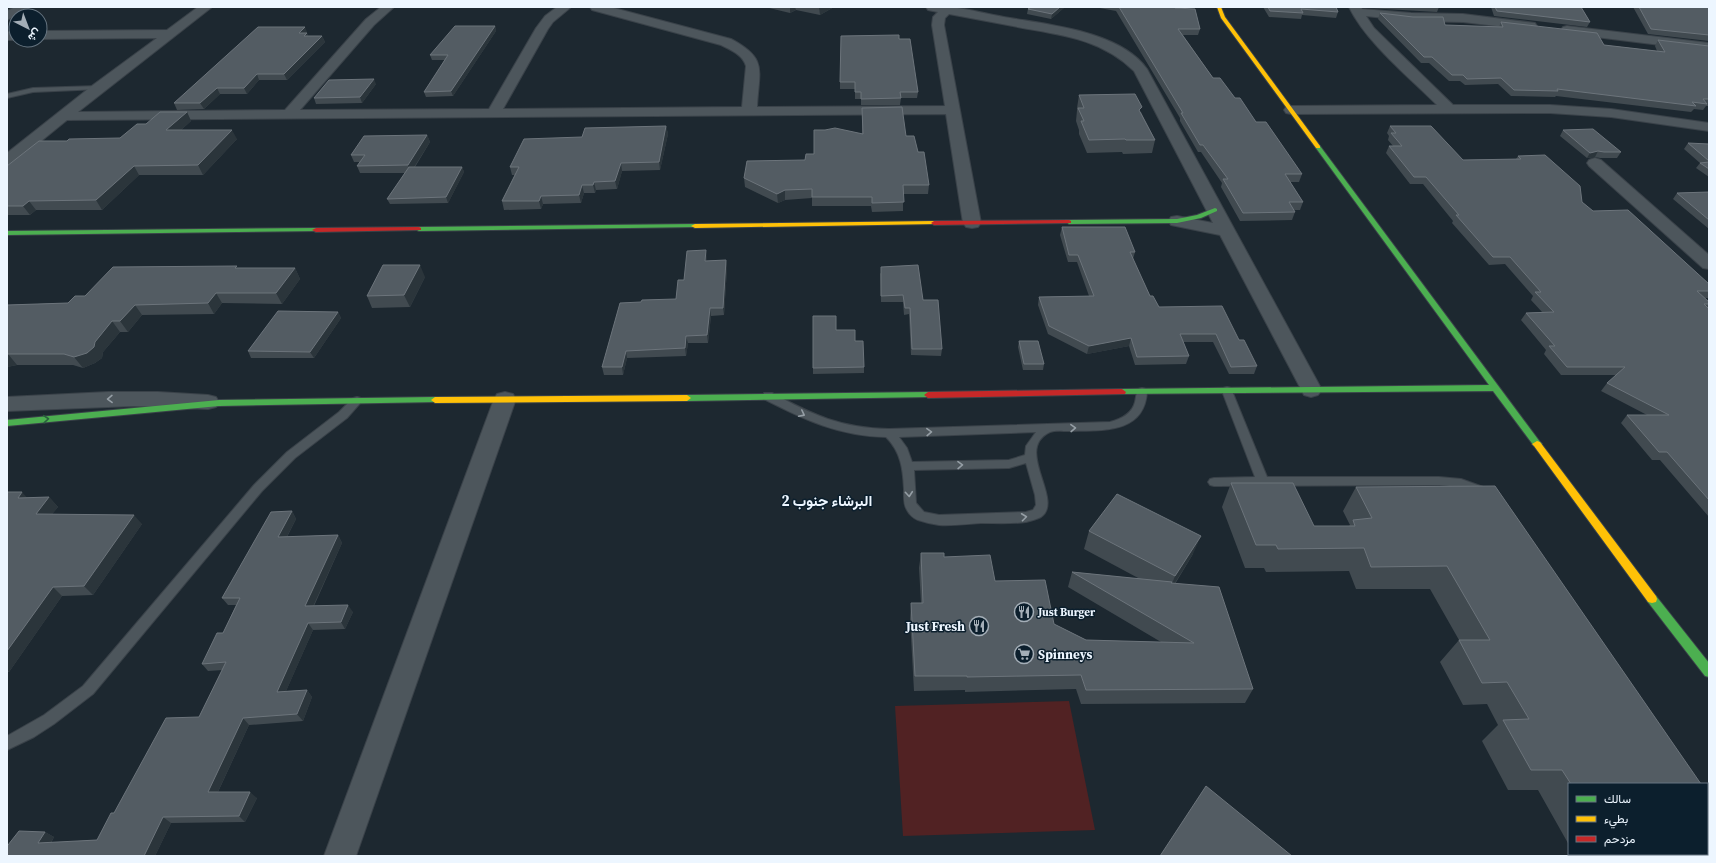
<svg xmlns="http://www.w3.org/2000/svg" width="1716" height="863" font-family="'Source Serif 4',Vazirmatn,serif">
<style>
.green{fill:#512223}
.lines{fill:none;stroke-linecap:round;stroke-linejoin:round}
.lane-casing{stroke:#3a4249;stroke-width:2}
.street-casing{stroke:#3a4249;stroke-width:2}
.fast-casing{stroke:#3a4249;stroke-width:2}
.slow-casing{stroke:#3a4249;stroke-width:2}
.jam-casing{stroke:#3a4249;stroke-width:2}
.lane{fill:#4d565c;fill-rule:evenodd}
.street{fill:#4d565c;fill-rule:evenodd}
.fast{fill:#4caf50;fill-rule:evenodd}
.slow{fill:#ffc107;fill-rule:evenodd}
.jam{fill:#c62828;fill-rule:evenodd}
.wall{fill:#414a50}
.shaded-wall{fill:#2b353b}
.building{fill:#535c63;stroke:#6c747b}
.oneway{stroke:#959ea5}
.oneway2{stroke:#29603d}
.labels{text-anchor:middle;dominant-baseline:central;stroke-width:3;stroke-linejoin:round;paint-order:stroke}
.poi-label{font-size:11px;font-weight:bold;fill:#edf6ff;stroke:#0c1f2d;text-anchor:start}
.near-poi-label{font-size:13px;font-weight:bold;fill:#edf6ff;stroke:#0c1f2d;text-anchor:end}
.district-label{font-size:15px;font-weight:bold;fill:#edf6ff;stroke:#0c1f2d}
</style>
<rect width="100%" height="100%" fill="#1d2830"/>
<!-- green -->
<path class="green" d="M1069 701 1095 830 903 836 895 706Z"/>
<g class="lines">
<defs>
<path id="lane" d="M98 86 101 88 100 89 33 92 7 98V94L33 88Z
M1227 387 1231 388 1232 391 1267 477H1439L1461 479 1486 488 1488 491 1486 494 1482 495 1460 487 1439 485 1214 486 1210 485 1208 482 1210 479 1214 478 1255 477 1222 391 1223 388Z
M1142 388 1146 389 1147 392C1144 435 1100 430 1068 431 1063 431 1055 430 1050 432 1013 449 1065 500 1041 517 1037 519 1030 521 1026 522 1012 524 996 523 981 523 967 524 952 526 939 525 932 524 924 522 918 520 914 519 909 514 907 510 903 504 904 496 904 489 903 469 901 452 886 437 839 436 805 420 764 399L763 396 764 393H772C813 415 841 428 889 429L1110 422C1121 419 1132 414 1135 402 1136 398 1136 394 1138 389ZM1036 432 1026 446 1025 455 1009 460 912 462 907 448 899 437ZM1026 463 1035 495 1036 505 1033 510 1026 512 939 515 924 512 916 503 914 470 1009 468Z
M357 397 361 398 362 401 347 418 295 458 262 491 93 694 54 724 34 737 7 750V736L44 715 83 686 254 485 287 452 339 412 353 398Z"/>
<path id="street" d="M15 7H30L28 10 7 20V11Z
M198 7H212L78 112 285 110 366 19 381 7H394L374 25 300 110 489 109 536 28 545 16 557 7H571L553 22 548 29 503 109 742 107 746 66C743 55 731 50 721 45L592 10 590 7H610L731 39C768 59 759 69 757 107L945 106 932 25 933 17 938 12 928 10 926 7C934 7 942 6 950 7 970 9 990 15 1010 18 1051 25 1121 32 1147 69L1322 390 1318 395 1311 397 1304 395 1220 235 1171 225 1168 221 1171 217 1177 216 1213 223 1134 71C1103 41 1068 36 1028 29 1002 24 976 19 949 14L945 18 944 25 981 223 978 227 972 228 966 227 963 223 946 114 67 120 13 164 7 166V153L93 85 157 38 40 39V31L167 30Z
M1349 7H1361L1362 9 1411 13 1463 14 1535 23 1537 26 1535 29 1531 30 1463 22 1411 21 1366 16 1374 28 1453 105H1550L1611 109 1709 123V131L1611 117 1550 113 1291 114 1286 113 1284 110 1286 107 1291 106 1437 105C1409 77 1366 42 1349 7Z
M1567 26 1709 43V51L1563 33 1561 30 1563 27Z
M7 32H16V40H7Z
M1595 158 1601 160 1709 255V269L1703 268 1589 166 1587 163 1589 160Z
M108 392H158L208 395 216 397 219 402 216 407 208 409 133 406 7 411V397Z
M505 392 513 394 516 399 356 856H324L494 399 497 394Z"/>
<path id="fast" d="M1318 145 1320 146 1540 442 1542 444 1540 446H1534L1493 391 1119 394 1118 392 1122 389 1489 385 1316 148V146Z
M1215 208 1217 209V211L1201 218 1177 223 1069 224 1066 222 1069 220 1177 219 1197 215Z
M695 224 697 225V227L419 231 415 229 419 227Z
M316 228 320 230 318 231 7 235V231Z
M928 392 931 393 932 395 931 397 687 401 683 398 687 395Z
M435 397 439 400 438 402 219 406 7 426V420L219 400Z
M1652 595 1656 596 1709 663V677L1705 676 1648 602 1647 599 1648 596Z"/>
<path id="slow" d="M1217 7H1221L1225 17 1320 146V148H1316L1221 18Z
M934 221 936 222V224L695 228 691 226 695 224Z
M687 395 691 398 687 401 435 403 431 400 435 397Z
M1537 441 1540 442 1656 596 1657 599 1656 602 1652 603 1648 602 1534 446 1532 444Z"/>
<path id="jam" d="M1069 220 1071 221V223L934 225 931 223 934 221Z
M419 227 421 228V230L316 232 312 230 316 228Z
M1122 389 1126 392 1125 394 928 398 924 395 928 392Z"/>
</defs>
<!-- lane casing -->
<use href="#lane" class="lane-casing"/>
<!-- street casing -->
<use href="#street" class="street-casing"/>
<!-- fast casing -->
<use href="#fast" class="fast-casing"/>
<!-- slow casing -->
<use href="#slow" class="slow-casing"/>
<!-- jam casing -->
<use href="#jam" class="jam-casing"/>
<!-- lane -->
<use href="#lane" class="lane"/>
<!-- street -->
<use href="#street" class="street"/>
<!-- fast -->
<use href="#fast" class="fast"/>
<!-- slow -->
<use href="#slow" class="slow"/>
<!-- jam -->
<use href="#jam" class="jam"/>
</g>
<!-- wall -->
<path class="wall" d="M765 7H834L820 15 796 10 790 13Z
M1065 7 1051 19 1027 14 1028 9Z
M1094 7H1179L1178 8 1200 29 1198 35H1183L1213 78 1235 98 1302 174 1299 182H1290L1303 202 1300 210H1294L1295 212 1292 220 1240 221 1221 187 1222 183 1201 152H1198L1180 121V118L1116 11Z
M1263 7H1336L1338 12 1336 18 1302 15 1301 19 1269 17Z
M1366 7H1439L1437 12 1367 8Z
M1491 7H1581L1590 22 1587 27 1494 16Z
M1633 7H1709V41L1648 34Z
M1380 13 1445 25 1499 27 1501 22 1604 45 1657 51 1655 46 1658 40 1709 46V106H1706L1703 110 1694 109 1691 112 1556 96 1555 97 1511 96 1498 84 1465 85 1460 81H1449L1429 63H1421L1378 19Z
M495 26 496 31 453 96 426 97 424 92 445 60H432L430 55Z
M307 32V33L308 36H322L325 42 287 80H259L247 94H220L204 109 177 110 174 103Z
M899 39 918 92 917 98H901L900 105H861V99H855V89H840V82Z
M376 84 362 103 316 104 314 98Z
M1079 95 1141 112 1155 140 1152 153 1123 154 1122 152 1087 153 1079 134V130L1076 121 1077 110V108Z
M862 108 906 136 918 152 929 185 928 194H903V211L872 212 871 206H812V198L785 200 778 203 745 187 744 178 805 160 814 154 862 134Z
M187 112 191 121 181 130 237 139 203 175H139L102 210H36L30 215H7V166L67 141 120 138 146 124Z
M666 126 668 134 660 170 622 171 617 189 596 190 595 193H584L581 203 543 204 541 209 504 210 502 201 515 175H512L510 167 582 137Z
M1390 126 1463 160 1516 159 1518 156 1582 202 1593 211 1709 284V298H1705L1709 302V307L1708 308 1709 309V517L1660 460H1652L1621 423 1627 415H1647L1601 391 1607 383 1617 375H1561L1544 354 1546 350 1521 320 1526 313 1542 312 1531 300 1533 296 1505 264 1489 265 1452 223 1453 221 1423 184H1410L1386 153 1389 146H1393L1388 140 1389 136 1387 133Z
M1563 130 1621 152 1617 158H1600L1595 157 1587 158 1560 136Z
M427 135 430 142 415 167H462L464 172 448 203 390 204 387 199 405 173H360L357 166 360 162H354L351 155Z
M1688 143 1709 144V177L1696 168 1700 163 1684 149Z
M1709 192V229L1673 199 1677 193Z
M1062 227 1135 252 1133 259 1150 296 1159 307 1239 340 1257 366 1254 374H1229L1213 342H1183L1189 356 1186 364 1135 365 1129 346 1087 354 1048 334 1038 305 1039 297 1089 296 1077 262H1068L1060 235Z
M707 258 706 261 726 260 727 268 724 315 711 316 708 343H688L686 356 627 358 623 375H604L602 367 641 302 676 299 684 280Z
M238 268H295L300 279 282 304 222 303 214 314 142 315 128 332H120L103 352 102 358 95 363 83 368 73 365H17L7 367V305L68 303 85 296Z
M880 273 923 300 942 349 941 356 911 355 909 314 904 315 903 302H881Z
M425 277 410 307 372 308 367 296Z
M338 312 341 318 314 358H251L248 351Z
M836 330 864 367V373L813 374V368Z
M1019 341 1044 364 1043 370H1023L1018 347Z
M1231 483 1314 526H1349L1350 525 1343 511 1356 487 1701 784H1569V845L1538 790H1508L1482 741 1498 725 1487 704 1463 705 1440 662 1459 640 1430 589H1356L1349 571 1266 572 1264 568H1245L1222 507Z
M7 492 28 498 49 497 58 507 52 514 142 524 93 595 62 596 9 672H7Z
M292 511 296 519 287 537 338 535 342 543 314 606 353 612 345 629 313 630 286 691 307 690 312 697 303 721 249 725 218 792 257 798 245 822 171 823 155 856H7L8 845 45 832 54 837 51 843 97 840 114 813 199 717 223 670 208 671 202 664 223 633 236 605H228L222 598Z
M1089 531 1193 554 1175 584 1253 689 1245 703 1081 704 1076 689 965 692V690L914 691 910 619 911 603H921L919 568 921 553 944 557 995 581 1054 624 1086 640 1161 642 1068 587 1072 572 1140 579 1084 549Z
M1574 854H1707L1709 856H1575Z"/>
<!-- shaded-wall -->
<path class="shaded-wall" d="M790 7H795L796 10 790 13Z
M819 7H834L820 15Z
M1060 7H1065L1051 19 1052 14Z
M495 26 496 31 453 96 451 91Z
M305 27 307 32V33L309 38 299 33Z
M322 36 325 42 287 80 284 74Z
M257 74 259 80 247 94 244 88Z
M374 79 376 84 362 103 360 97Z
M217 88 220 94 204 109 200 103Z
M187 112 191 121 171 139 166 130Z
M666 126 668 134 660 170 659 162Z
M232 130 237 139 203 175 198 165Z
M427 135 430 142 411 172 408 165Z
M1598 151 1595 157 1587 158 1590 153Z
M621 163 622 171 617 189 615 181Z
M134 166 139 175 102 210 96 200Z
M462 167 464 172 448 203 446 197Z
M594 182 596 190 595 193 593 185Z
M582 185 584 193 581 203 579 195Z
M785 190V200L778 203 777 194Z
M541 196 543 204 541 209 539 201Z
M29 201 36 210 30 215 23 206Z
M706 250 707 258 706 269 705 261Z
M726 260 727 268 724 315 723 308Z
M420 265 425 277 410 307 404 295Z
M295 268 300 279 282 304 276 293Z
M216 293 222 303 214 314 208 303Z
M135 305 142 315 128 332 120 321Z
M710 308 711 316 708 343 707 335Z
M338 312 341 318 314 358 310 352Z
M112 321 120 332 103 352 102 358 95 363 83 368 74 357 95 342Z
M686 336 688 343 686 356 685 348Z
M1131 338 1129 346 1087 354 1089 346Z
M626 351 627 358 623 375 622 367Z
M7 354H8L17 365 7 367Z
M22 492 31 502 18 498Z
M49 497 58 507 45 523 36 514Z
M292 511 296 519 283 544 278 537Z
M134 515 142 524 93 595 84 586Z
M338 535 342 543 310 613 305 606Z
M1201 536 1193 554 1168 594 1175 576Z
M53 587 62 596 9 672 7 670V651Z
M348 605 353 612 345 629 341 622Z
M308 623 313 630 283 698 277 692Z
M307 690 312 697 303 721 297 714Z
M243 718 249 725 215 798 208 792Z
M250 792 257 798 245 822 239 816Z
M163 817 171 823 155 856H144Z
M45 832 54 837 47 849 38 843Z"/>
<!-- building -->
<path class="building" d="M1031 7H1060L1052 14 1028 9Z
M1119 7H1176L1175 8 1195 9 1200 29H1178L1213 78H1220L1235 98H1240L1256 122H1266L1302 174H1285L1303 202H1289L1295 212 1243 213 1223 179H1228L1203 145H1200L1181 113H1183Z
M1268 7H1336L1338 12 1301 9 1303 13 1270 11Z
M1495 7H1581L1590 22 1497 11Z
M1639 7H1709V35L1651 29Z
M1380 13 1413 17H1443L1445 25 1503 27 1501 22 1597 33 1604 45 1665 52 1658 40 1709 46V99H1703L1707 104 1692 102 1696 106 1557 89 1558 91 1514 90 1501 78 1467 79 1463 75H1452L1432 57H1424Z
M455 26H495L451 91 424 92 448 55H430Z
M258 27H305L299 33H307L304 36H322L284 74H257L244 88H217L200 103H174Z
M899 35V39H910L918 92H900L901 98 861 99V92H855V82H840L841 36Z
M374 79 360 97 314 98 329 80Z
M1135 94 1142 107 1139 110 1155 140H1126L1125 139 1089 140 1081 121H1084L1078 108H1084L1079 95Z
M902 107 906 136H914L918 152H924L929 185H903L904 202 872 203V197H812V189L785 190 777 194 744 178 747 161 805 160 806 154H814V130H825L835 128 863 134 862 108Z
M160 112H187L166 130H232L198 165 134 166 96 200 29 201 23 206H7V166L39 141H67L69 139 120 138 137 124H146Z
M666 126 659 162 621 163 615 181 594 182 593 185H582L579 195 541 196 539 201H502L519 167H510L524 139 582 137 585 128Z
M1390 126H1431L1463 160 1521 159 1518 156 1545 155 1580 186 1582 202 1593 211 1628 210 1709 284V291H1697L1709 302V304H1704L1709 309V500L1667 452H1659L1627 415H1669L1607 383 1625 367H1567L1549 346H1555L1526 313 1554 312 1535 292H1541L1510 257H1493L1456 215H1459L1426 177H1414L1389 146H1402L1391 133H1396Z
M1593 129 1621 152H1604L1598 151 1590 153 1563 130Z
M427 135 408 165 357 166 365 155H351L364 136Z
M1688 143 1709 144V161Z
M1709 162V169L1700 163Z
M409 167H462L446 197 387 199Z
M1709 192V220L1677 193Z
M1062 227H1125L1135 252H1130L1150 296H1153L1159 307 1222 306 1239 340H1244L1257 366 1231 367 1216 334H1180L1189 356 1137 357 1131 338 1089 346 1049 326 1039 297 1094 296 1078 255H1069Z
M706 250 705 261 726 260 723 308H710L707 335 686 336 685 348 626 351 622 367H602L620 303 641 302 642 300 676 299 678 280H684L687 251Z
M383 265H420L404 295 367 296Z
M918 265 923 300H938L942 349H912L910 308H905L903 295 881 296V267Z
M237 266 235 268H295L276 293H216L208 303 135 305 120 321H112L95 342 94 347 87 353 74 357 64 354H7V305L68 303 75 296H85L113 267Z
M278 311 338 312 310 352 248 351Z
M813 316H836V330H855V341H863L864 367 813 368Z
M1019 341H1038L1044 364H1024Z
M1231 483H1293L1314 526H1355L1353 520 1372 518 1356 487 1495 486 1701 784H1571L1562 770H1531L1503 720 1529 719 1507 682 1482 683 1459 640H1490L1447 566 1371 567 1364 548 1278 549 1276 545H1256Z
M7 492H22L18 498 49 497 36 514 134 515 84 586 53 587 7 651Z
M1117 494 1201 536 1175 576 1089 531Z
M292 511 278 537 338 535 305 606 348 605 341 622 308 623 277 692 307 690 297 714 243 718 208 792H250L239 816 163 817 144 856H7V845H8L19 831 45 832 38 843 97 840 111 813H114L166 718 199 717 226 662 202 664 217 633H223L240 598H222L271 512Z
M921 553H944V557L990 555 995 581 1045 580 1054 624 1086 640 1194 643 1072 572 1172 582 1171 583 1219 587 1253 689 1086 690 1081 675 967 677V676H915L911 603H923Z
M1206 786 1292 856H1160Z
M1707 792 1709 795V856H1613L1611 854H1707Z"/>
<!-- one-way arrows -->
<defs><path id="oneway-chevron" d="M-2-3.5L2.5 0L-2 3.5" fill="none" stroke-width="1.6" stroke-linecap="round" stroke-linejoin="round"/></defs>
<g class="oneway">
<use href="#oneway-chevron" transform="translate(110 399) rotate(179)"/>
<use href="#oneway-chevron" transform="translate(802 414) rotate(27)"/>
<use href="#oneway-chevron" transform="translate(1073 428) rotate(-2)"/>
<use href="#oneway-chevron" transform="translate(929 432) rotate(-2)"/>
<use href="#oneway-chevron" transform="translate(960 465) rotate(-1)"/>
<use href="#oneway-chevron" transform="translate(909 494) rotate(85)"/>
<use href="#oneway-chevron" transform="translate(1024 517) rotate(-7)"/>
</g>
<use class="oneway2" href="#oneway-chevron" transform="translate(46 419) rotate(-5)"/>
<!-- icons -->
<defs>
<symbol id="restaurant-ring" viewBox="-11 -11 22 22"><circle r="9.5" fill="#0c1f2d" stroke="#a4aeb7" stroke-width="1.5"/><path d="M-5-6h1v4h1v-4h1v4h1v-4h1v5L-1.5 .5V6h-2V.5L-5-1ZM5-6V6H3V1.5H1.5Q1.5-4 5-6Z" fill="#a4aeb7"/></symbol>
<symbol id="supermarket-ring" viewBox="-11 -11 22 22"><circle r="9.5" fill="#0c1f2d" stroke="#a4aeb7" stroke-width="1.5"/><path d="M-6-5.5h2.5l.6 2H6L4.5 2H-2.5L-4.4-4H-6ZM-1.5 3.2a1.3 1.3 0 1 0 .1 0ZM3 3.2a1.3 1.3 0 1 0 .1 0Z" fill="#a4aeb7"/></symbol>
</defs>
<g fill-rule="evenodd">
<use href="#restaurant-ring" x="1013" y="601" width="22" height="22"/>
<use href="#restaurant-ring" x="968" y="615" width="22" height="22"/>
<use href="#supermarket-ring" x="1013" y="643" width="22" height="22"/>
</g>
<g class="labels">
<!-- poi labels -->
<g class="poi-label">
<text x="1038" y="612">Just Burger</text>
</g>
<!-- near-poi labels -->
<g class="near-poi-label">
<text x="965" y="626">Just Fresh</text>
<text x="1038" y="654" text-anchor="start">Spinneys</text>
</g>
<!-- district labels -->
<g class="district-label">
<text x="827" y="500">البرشاء جنوب 2</text>
</g>
</g>
<!-- border -->
<rect width="1716" height="863" fill="none" stroke="#edf6ff" stroke-width="16"/>
<!-- legend -->
<rect x="1568" y="783" width="140" height="72" fill="#0c1f2d" stroke="#667581"/>
<rect x="1576" y="796" width="20" height="6" fill="#4caf50" stroke="#667581"/>
<text x="1604" y="803" font-size="12" fill="#edf6ff">سالك</text>
<rect x="1576" y="816" width="20" height="6" fill="#ffc107" stroke="#667581"/>
<text x="1604" y="823" font-size="12" fill="#edf6ff">بطيء</text>
<rect x="1576" y="836" width="20" height="6" fill="#c62828" stroke="#667581"/>
<text x="1604" y="843" font-size="12" fill="#edf6ff">مزدحم</text>
<!-- north arrow -->
<g transform="translate(28 28) rotate(138)"><circle r="19" fill="#0c1f2d" stroke="#667581"/>
<path d="M0-3L7 15L0 10L-7 15Z" fill="#a4aeb7"/>
<text y="-6" font-size="11" font-weight="bold" text-anchor="middle" fill="#edf6ff">ش</text>
</g>
</svg>
